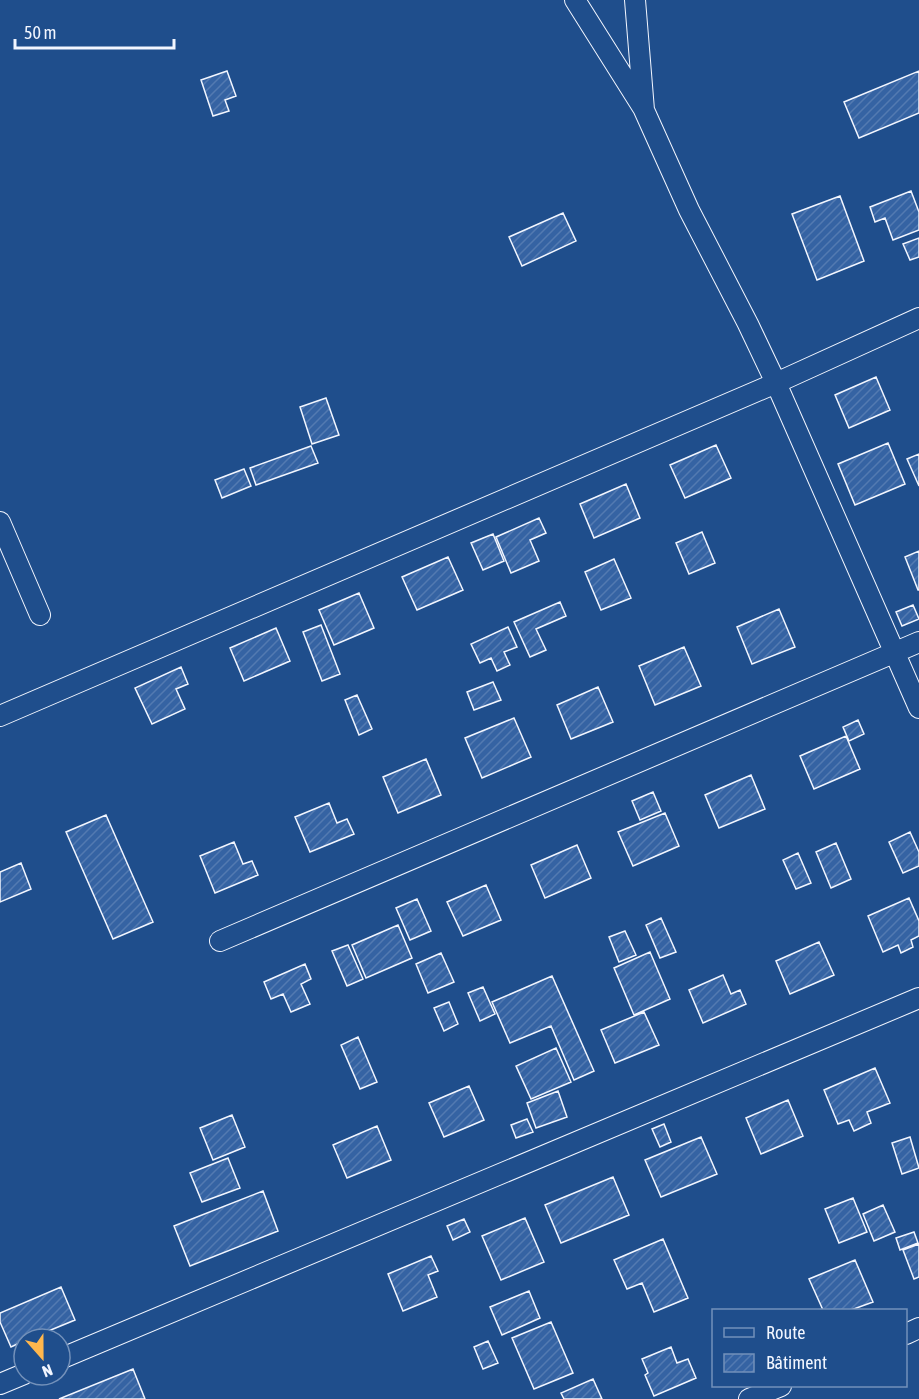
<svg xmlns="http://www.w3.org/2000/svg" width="919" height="1399" font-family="'Asap Condensed',sans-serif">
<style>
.building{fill:url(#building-hatch);stroke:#f2f6ff;stroke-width:1.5}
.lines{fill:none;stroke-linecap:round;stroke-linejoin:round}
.street-casing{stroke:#f2f6ff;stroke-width:22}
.street{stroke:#1f4e8c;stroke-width:20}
</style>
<defs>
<pattern id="building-hatch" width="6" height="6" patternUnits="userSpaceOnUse" patternTransform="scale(1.5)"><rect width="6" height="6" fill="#3563a3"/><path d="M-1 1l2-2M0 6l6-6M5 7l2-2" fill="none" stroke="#537ab1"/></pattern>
</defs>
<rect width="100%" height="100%" fill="#1f4e8c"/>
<!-- building -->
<path class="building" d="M227 71 236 96 225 100 229 111 213 116 201 80Z
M919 71V113L859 138 844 102Z
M911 191 919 212V230L893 240 885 218 875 222 870 207Z
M840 196 864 261 817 280 792 214Z
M563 213 576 241 522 266 509 237Z
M919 238V257L910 260 903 244Z
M876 377 890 410 849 428 835 395Z
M326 398 339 435 312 444 300 407Z
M888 443 905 484 855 505 838 464Z
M716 445 731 478 685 498 670 465Z
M311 446 318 463 256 485 250 468Z
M919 454V486L907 459Z
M244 469 251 486 222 498 215 480Z
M626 484 640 518 594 538 580 504Z
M539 518 546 533 530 540 539 561 511 573 496 537Z
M702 532 715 563 689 574 676 543Z
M493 534 504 561 483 570 471 543Z
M919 551V590H918L905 557Z
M448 557 463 590 417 610 402 577Z
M614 559 631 598 601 610 585 572Z
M359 593 374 628 334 645 319 610Z
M560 602 566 616 536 629 546 650 530 657 514 622Z
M913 605 919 619 902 626 896 612Z
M779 609 795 647 752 664 737 627Z
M321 625 340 674 322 681 303 632Z
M508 627 517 647 504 652 510 665 497 671 491 658 480 663 471 644Z
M276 628 290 661 244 681 230 648Z
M684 647 701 686 655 705 639 666Z
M181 667 188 684 176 689 185 709 152 724 135 688Z
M493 682 501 700 474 710 467 692Z
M598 687 613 722 571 739 557 705Z
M357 695 372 729 359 735 345 700Z
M514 718 531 757 482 778 465 738Z
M858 720 864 734 849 741 843 727Z
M846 736 860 769 814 789 800 756Z
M426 759 441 795 398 813 383 777Z
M751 775 765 809 719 828 705 795Z
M653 792 661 811 640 820 632 801Z
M329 803 337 823 347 819 354 834 310 852 295 817Z
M665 813 679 846 633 866 618 832Z
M106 815 153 922 113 939 66 832Z
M910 832 919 852V866L903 873 889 842Z
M234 842 243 864 252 861 258 875 215 893 200 856Z
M836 843 851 879 831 888 816 852Z
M577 845 591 878 545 898 531 865Z
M798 853 811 883 796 889 783 860Z
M21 863 31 889 0 902V872Z
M486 885 501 920 463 936 447 902Z
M909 898 919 921V936L911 940 913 947 901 953 898 945 883 952 868 916Z
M417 899 431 931 410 940 396 908Z
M661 918 676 952 660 958 646 925Z
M398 925 412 958 366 978 352 945Z
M625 931 636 955 619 962 609 937Z
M819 942 834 975 790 994 776 961Z
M348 945 363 979 347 986 332 951Z
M650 952 670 999 634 1015 614 968Z
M441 953 454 982 428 993 416 964Z
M305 964 311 979 301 984 310 1004 291 1012 283 994 271 999 264 982Z
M723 975 731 994 740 990 746 1004 703 1023 689 990Z
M552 976 594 1071 574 1080 551 1026 510 1043 492 1002Z
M483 987 495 1014 480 1021 468 993Z
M449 1002 458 1024 444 1031 434 1008Z
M644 1012 659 1045 615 1063 601 1030Z
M358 1037 377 1082 360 1089 341 1045Z
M556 1048 571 1082 531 1099 516 1066Z
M875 1068 890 1103 867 1112 871 1123 854 1131 849 1120 838 1124 824 1090Z
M469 1086 484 1120 444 1137 429 1103Z
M558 1091 567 1117 536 1128 527 1103Z
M788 1100 803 1136 761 1154 746 1118Z
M232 1115 245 1147 213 1160 200 1128Z
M527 1119 533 1132 516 1138 511 1125Z
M664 1124 671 1142 660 1147 652 1129Z
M377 1126 391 1160 347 1178 333 1145Z
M701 1137 717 1174 661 1197 645 1160Z
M910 1137 919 1168 902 1174 892 1143Z
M228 1158 240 1188 202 1202 190 1173Z
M613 1177 629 1215 561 1243 545 1205Z
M263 1191 278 1231 190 1266 174 1226Z
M853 1198 867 1232 839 1243 825 1209Z
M883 1205 895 1232 874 1241 863 1214Z
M525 1218 544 1262 501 1280 482 1236Z
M464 1219 470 1232 453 1240 447 1226Z
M914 1232 918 1243 900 1250 896 1238Z
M663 1239 688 1298 654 1312 642 1283 627 1289 614 1260Z
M919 1244V1277L914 1279 903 1250Z
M431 1256 438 1271 428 1275 437 1297 403 1311 388 1274Z
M855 1260 873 1302 851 1310H823L809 1279Z
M61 1287 75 1320 29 1339H24V1341L11 1347 0 1322V1313Z
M529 1291 540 1318 502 1335 490 1307Z
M551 1322 573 1373 534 1389 512 1338Z
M488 1341 498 1363 483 1369 474 1347Z
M671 1347 677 1363 688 1359 696 1378 654 1396 645 1375 648 1373 642 1359Z
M133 1369 145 1399H59Z
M593 1379 602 1399H564L561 1393Z"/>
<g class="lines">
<defs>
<path id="street" d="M575 0 643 108
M635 0 644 110 689 210 748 324 776 383 919 708
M0 522 40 615
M0 716 776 383 919 318
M220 941 919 642
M906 1334 919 1328
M60 1359 919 998
M0 1384 24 1374
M749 1399 781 1386"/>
</defs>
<!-- street casing -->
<use href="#street" class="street-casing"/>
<!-- street -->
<use href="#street" class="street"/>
</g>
<!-- legend -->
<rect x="712" y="1309" width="195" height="78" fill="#1f4e8c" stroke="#7391ba" stroke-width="1.5"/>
<rect x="724" y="1328" width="30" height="9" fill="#1f4e8c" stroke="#7391ba" stroke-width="1.5"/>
<text x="766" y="1339" font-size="18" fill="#f2f6ff">Route</text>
<rect x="724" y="1354" width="30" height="18" fill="url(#building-hatch)" stroke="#7391ba" stroke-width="1.5"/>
<text x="766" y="1369" font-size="18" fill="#f2f6ff">Bâtiment</text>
<!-- north arrow -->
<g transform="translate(42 1357) rotate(159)"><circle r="28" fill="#1f4e8c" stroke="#7391ba" stroke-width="1.5"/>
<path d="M0-4.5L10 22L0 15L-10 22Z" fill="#ffb74d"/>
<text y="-9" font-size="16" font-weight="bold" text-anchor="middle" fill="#f2f6ff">N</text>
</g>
<!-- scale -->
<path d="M15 39v9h159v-9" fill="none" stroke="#f2f6ff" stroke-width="3"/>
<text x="24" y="39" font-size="18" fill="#f2f6ff" stroke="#1f4e8c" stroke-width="4.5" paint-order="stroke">50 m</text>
</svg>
